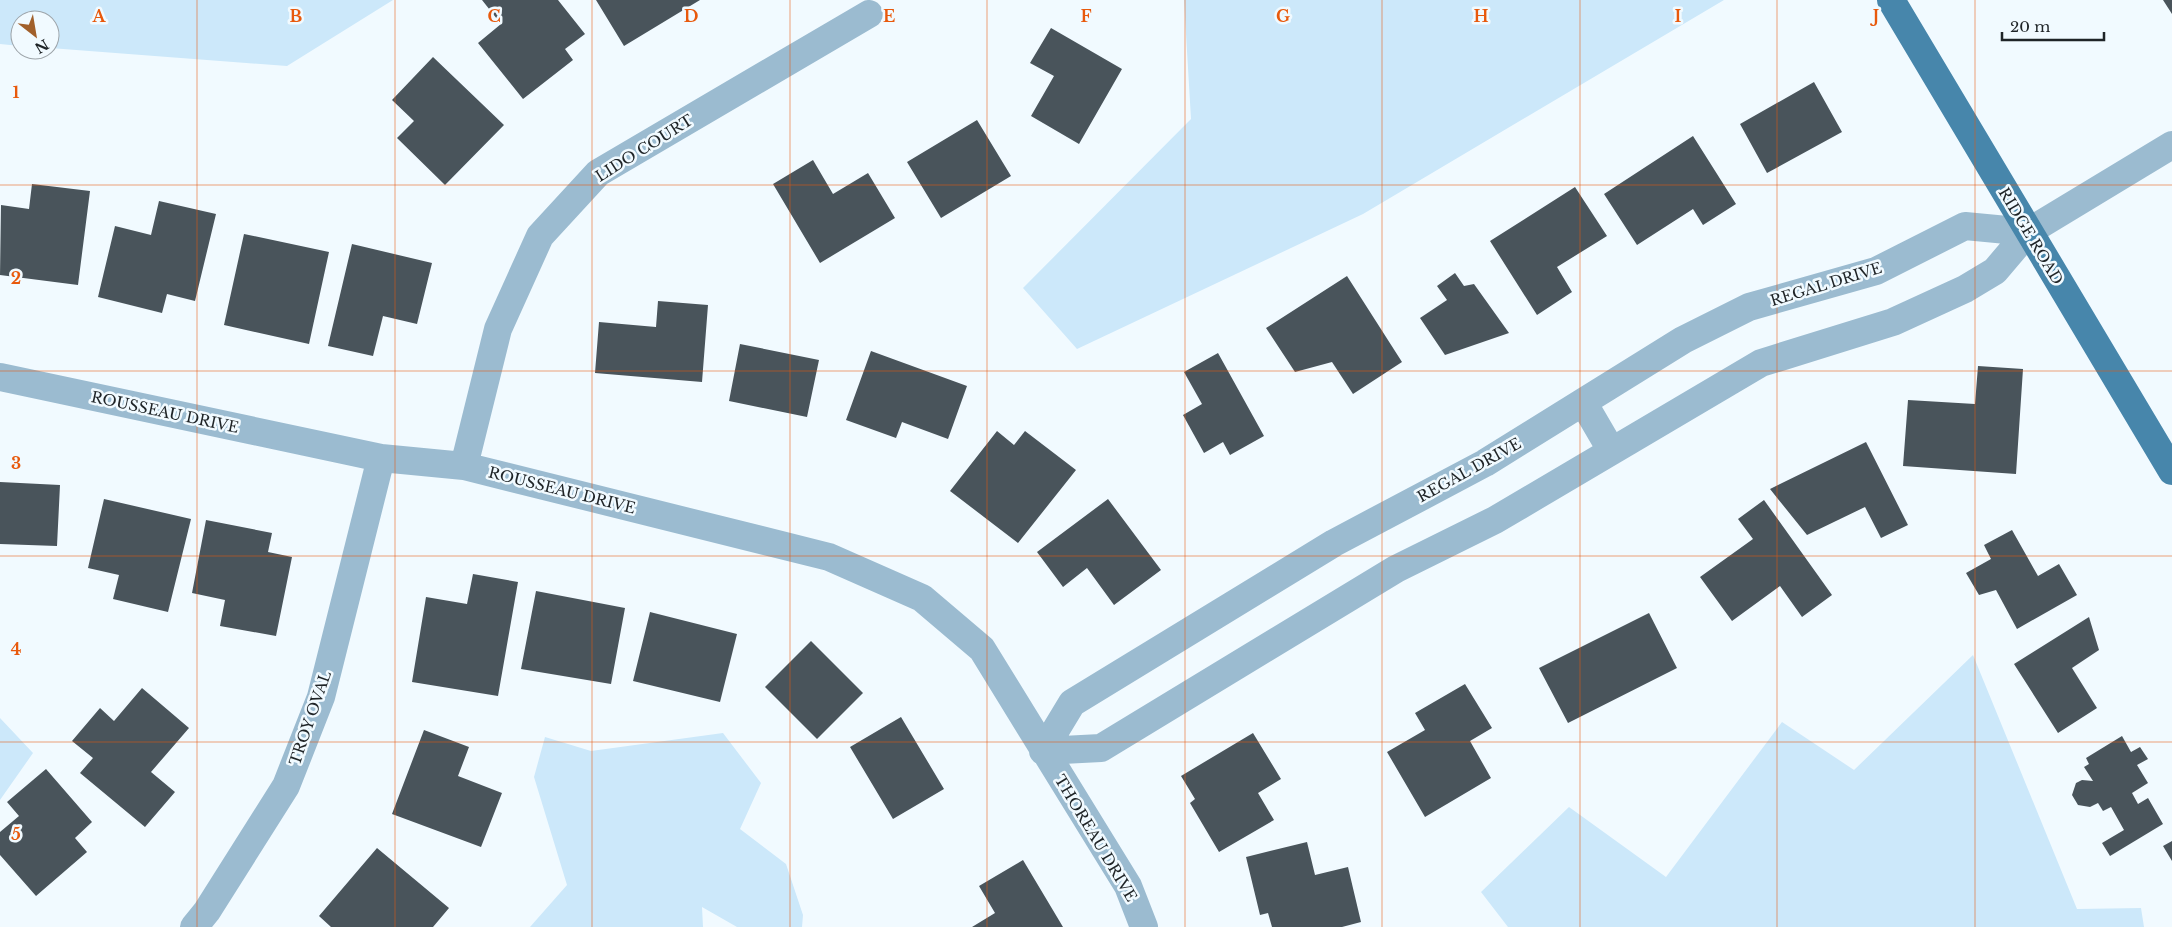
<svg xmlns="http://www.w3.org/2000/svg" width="2172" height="927" font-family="'Libre Baskerville',serif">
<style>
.green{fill:#cce8fa}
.building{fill:#49545b}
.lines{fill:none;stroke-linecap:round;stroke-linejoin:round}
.minor{stroke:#9bbbd0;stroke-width:28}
.primary{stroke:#4786ab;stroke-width:28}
.grid{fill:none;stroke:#e8590c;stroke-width:1;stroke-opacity:0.55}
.labels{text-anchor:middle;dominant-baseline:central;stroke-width:5;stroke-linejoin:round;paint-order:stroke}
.street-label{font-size:15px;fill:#1f2427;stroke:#f1faff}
.grid-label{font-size:16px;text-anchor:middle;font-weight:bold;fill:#e8590c;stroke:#f1faff;stroke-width:5;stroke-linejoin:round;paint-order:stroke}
</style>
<rect width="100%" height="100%" fill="#f1faff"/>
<!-- green -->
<path class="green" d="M0 0H393L287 66 50 48V20H20V46L0 44Z
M1184 0H1724L1363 214 1077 349 1023 288 1191 119Z
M1973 655 2077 909 2141 908 2144 927H1508L1481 892 1569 807 1666 877 1782 722 1854 770Z
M0 718 33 753 0 800Z
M723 733 761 783 740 829 786 864 803 915 802 927H737L702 907 703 927H530L567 885 534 777 545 737 591 751Z"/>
<!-- building -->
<path class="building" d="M482 0H558L585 34 565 49 573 60 523 99 478 43 501 24Z
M596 0H700L624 46Z
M2163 0H2172V14Z
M1051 28 1122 69 1079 144 1031 116 1054 76 1030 63Z
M433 57 504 125 445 185 397 138 414 121 392 100Z
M1814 82 1842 132 1767 173 1740 124Z
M977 120 1011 176 941 218 907 162Z
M1693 136 1736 204 1703 225 1693 209 1637 245 1604 194Z
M813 160 833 194 868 173 895 218 820 263 773 184Z
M32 184 90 191 78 285 0 275 1 205 29 209Z
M1575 187 1607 236 1557 267 1572 292 1537 315 1490 241Z
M159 201 216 214 195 301 167 294 162 313 98 297 115 226 151 235Z
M244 234 329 252 309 344 224 325Z
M352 244 432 263 417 324 383 316 373 356 328 346Z
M1455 273 1464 286 1474 284 1509 333 1445 355 1420 318 1447 300 1437 286Z
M1347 276 1402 362 1353 394 1332 362 1295 372 1266 328Z
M658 301 708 305 702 382 595 373 599 322 656 327Z
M740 344 819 360 807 417 729 401Z
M871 351 967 386 948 439 902 422 896 438 846 420Z
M1218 353 1264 436 1230 455 1223 442 1204 453 1183 415 1202 404 1184 372Z
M1978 366 2023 369 2016 474 1903 466 1908 400 1975 404Z
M997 431 1014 445 1025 431 1076 470 1018 543 950 491Z
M1866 442 1908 525 1881 538 1865 507 1807 535 1770 489Z
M0 482 60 485 57 546 0 544Z
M104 499 191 519 168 612 113 599 119 575 88 568Z
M1108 499 1161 570 1114 605 1087 568 1063 587 1037 552Z
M1764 500 1832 595 1802 617 1780 586 1732 621 1700 577 1753 539 1738 519Z
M206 520 272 533 268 552 292 557 276 636 220 626 225 600 192 593Z
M2012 530 2038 576 2059 564 2077 595 2017 629 1996 590 1979 595 1966 573 1991 559 1984 545Z
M473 574 518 582 498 696 412 682 426 597 467 604Z
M536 591 625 608 611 684 521 669Z
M650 612 737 634 720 702 633 681Z
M1649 613 1677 668 1568 723 1539 668Z
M2089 617 2099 650 2072 668 2097 708 2058 733 2014 664Z
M811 641 863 693 817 739 765 687Z
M1465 684 1492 728 1470 741 1491 778 1425 817 1387 752 1425 730 1415 713Z
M142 688 189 728 151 772 175 792 145 827 80 773 93 758 72 741 100 708 114 721Z
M901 717 944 789 893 819 850 747Z
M424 730 469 747 458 776 502 793 481 847 392 814Z
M1253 733 1281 779 1258 793 1274 820 1219 852 1190 803 1195 799 1181 776Z
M2122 736 2131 752 2140 747 2148 759 2137 765 2148 783 2132 793 2138 804 2148 798 2163 824 2110 856 2102 843 2124 830 2111 807 2103 811 2098 803 2090 807 2078 805 2072 795 2076 783 2082 780 2093 781 2084 767 2089 764 2086 758Z
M46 769 92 822 75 838 87 852 36 896 0 855V832L19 816 7 802Z
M2172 841V861L2163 846Z
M1307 842 1315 875 1348 867 1361 922 1342 927H1272L1268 913 1260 915 1246 857Z
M377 848 449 908 433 927H331L319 916Z
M1023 860 1063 927H972L995 913 979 886Z"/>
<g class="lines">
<!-- minor -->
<path class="minor" d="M0 377 381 458 464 466 829 557 922 598 982 649 1128 886 1144 927
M1583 402 1611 450
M464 466 498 329 540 236 598 173 869 14
M1043 751 1101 748 1396 569 1495 520 1761 363 1893 322 1965 289 1995 271 2028 232 2172 145
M1043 751 1072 703 1334 543 1485 463 1683 340 1749 307 1876 271 1965 226 2028 232
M194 927 207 911 286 786 321 697 381 458"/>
<!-- primary -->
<path class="primary" d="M1891 0 2172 471"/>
</g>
<!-- grid -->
<path class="grid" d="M197 0V927M395 0V927M592 0V927M790 0V927M987 0V927M1185 0V927M1382 0V927M1580 0V927M1777 0V927M1975 0V927M0 185H2172M0 371H2172M0 556H2172M0 742H2172"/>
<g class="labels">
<!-- street labels -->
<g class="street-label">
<text transform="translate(644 148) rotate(-32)">LIDO COURT</text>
<text transform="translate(2031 236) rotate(59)">RIDGE ROAD</text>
<text transform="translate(1826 284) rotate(-17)">REGAL DRIVE</text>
<text transform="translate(165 412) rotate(12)">ROUSSEAU DRIVE</text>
<text transform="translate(1469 470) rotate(-29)">REGAL DRIVE</text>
<text transform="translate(562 490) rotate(14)">ROUSSEAU DRIVE</text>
<text transform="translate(310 718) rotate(-71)">TROY OVAL</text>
<text transform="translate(1096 838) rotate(59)">THOREAU DRIVE</text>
</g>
</g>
<g class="grid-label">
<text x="99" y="22">A</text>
<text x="296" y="22">B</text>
<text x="494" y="22">C</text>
<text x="691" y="22">D</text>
<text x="889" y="22">E</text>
<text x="1086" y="22">F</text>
<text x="1283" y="22">G</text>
<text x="1481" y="22">H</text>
<text x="1678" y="22">I</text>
<text x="1876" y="22">J</text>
<text x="16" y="98">1</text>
<text x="16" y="284">2</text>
<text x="16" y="469">3</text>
<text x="16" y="655">4</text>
<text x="16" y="840">5</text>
</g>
<!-- north arrow -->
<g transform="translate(35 35) rotate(149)"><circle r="24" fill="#f1faff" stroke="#9da4a9"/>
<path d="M0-4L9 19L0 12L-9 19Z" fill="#a1602b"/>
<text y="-8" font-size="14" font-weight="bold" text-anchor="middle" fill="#1f2427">N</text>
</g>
<!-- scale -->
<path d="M2002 32v8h102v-8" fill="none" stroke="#1f2427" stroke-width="2.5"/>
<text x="2010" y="32" font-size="15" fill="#1f2427" stroke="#f1faff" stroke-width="4" paint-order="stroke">20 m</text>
</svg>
